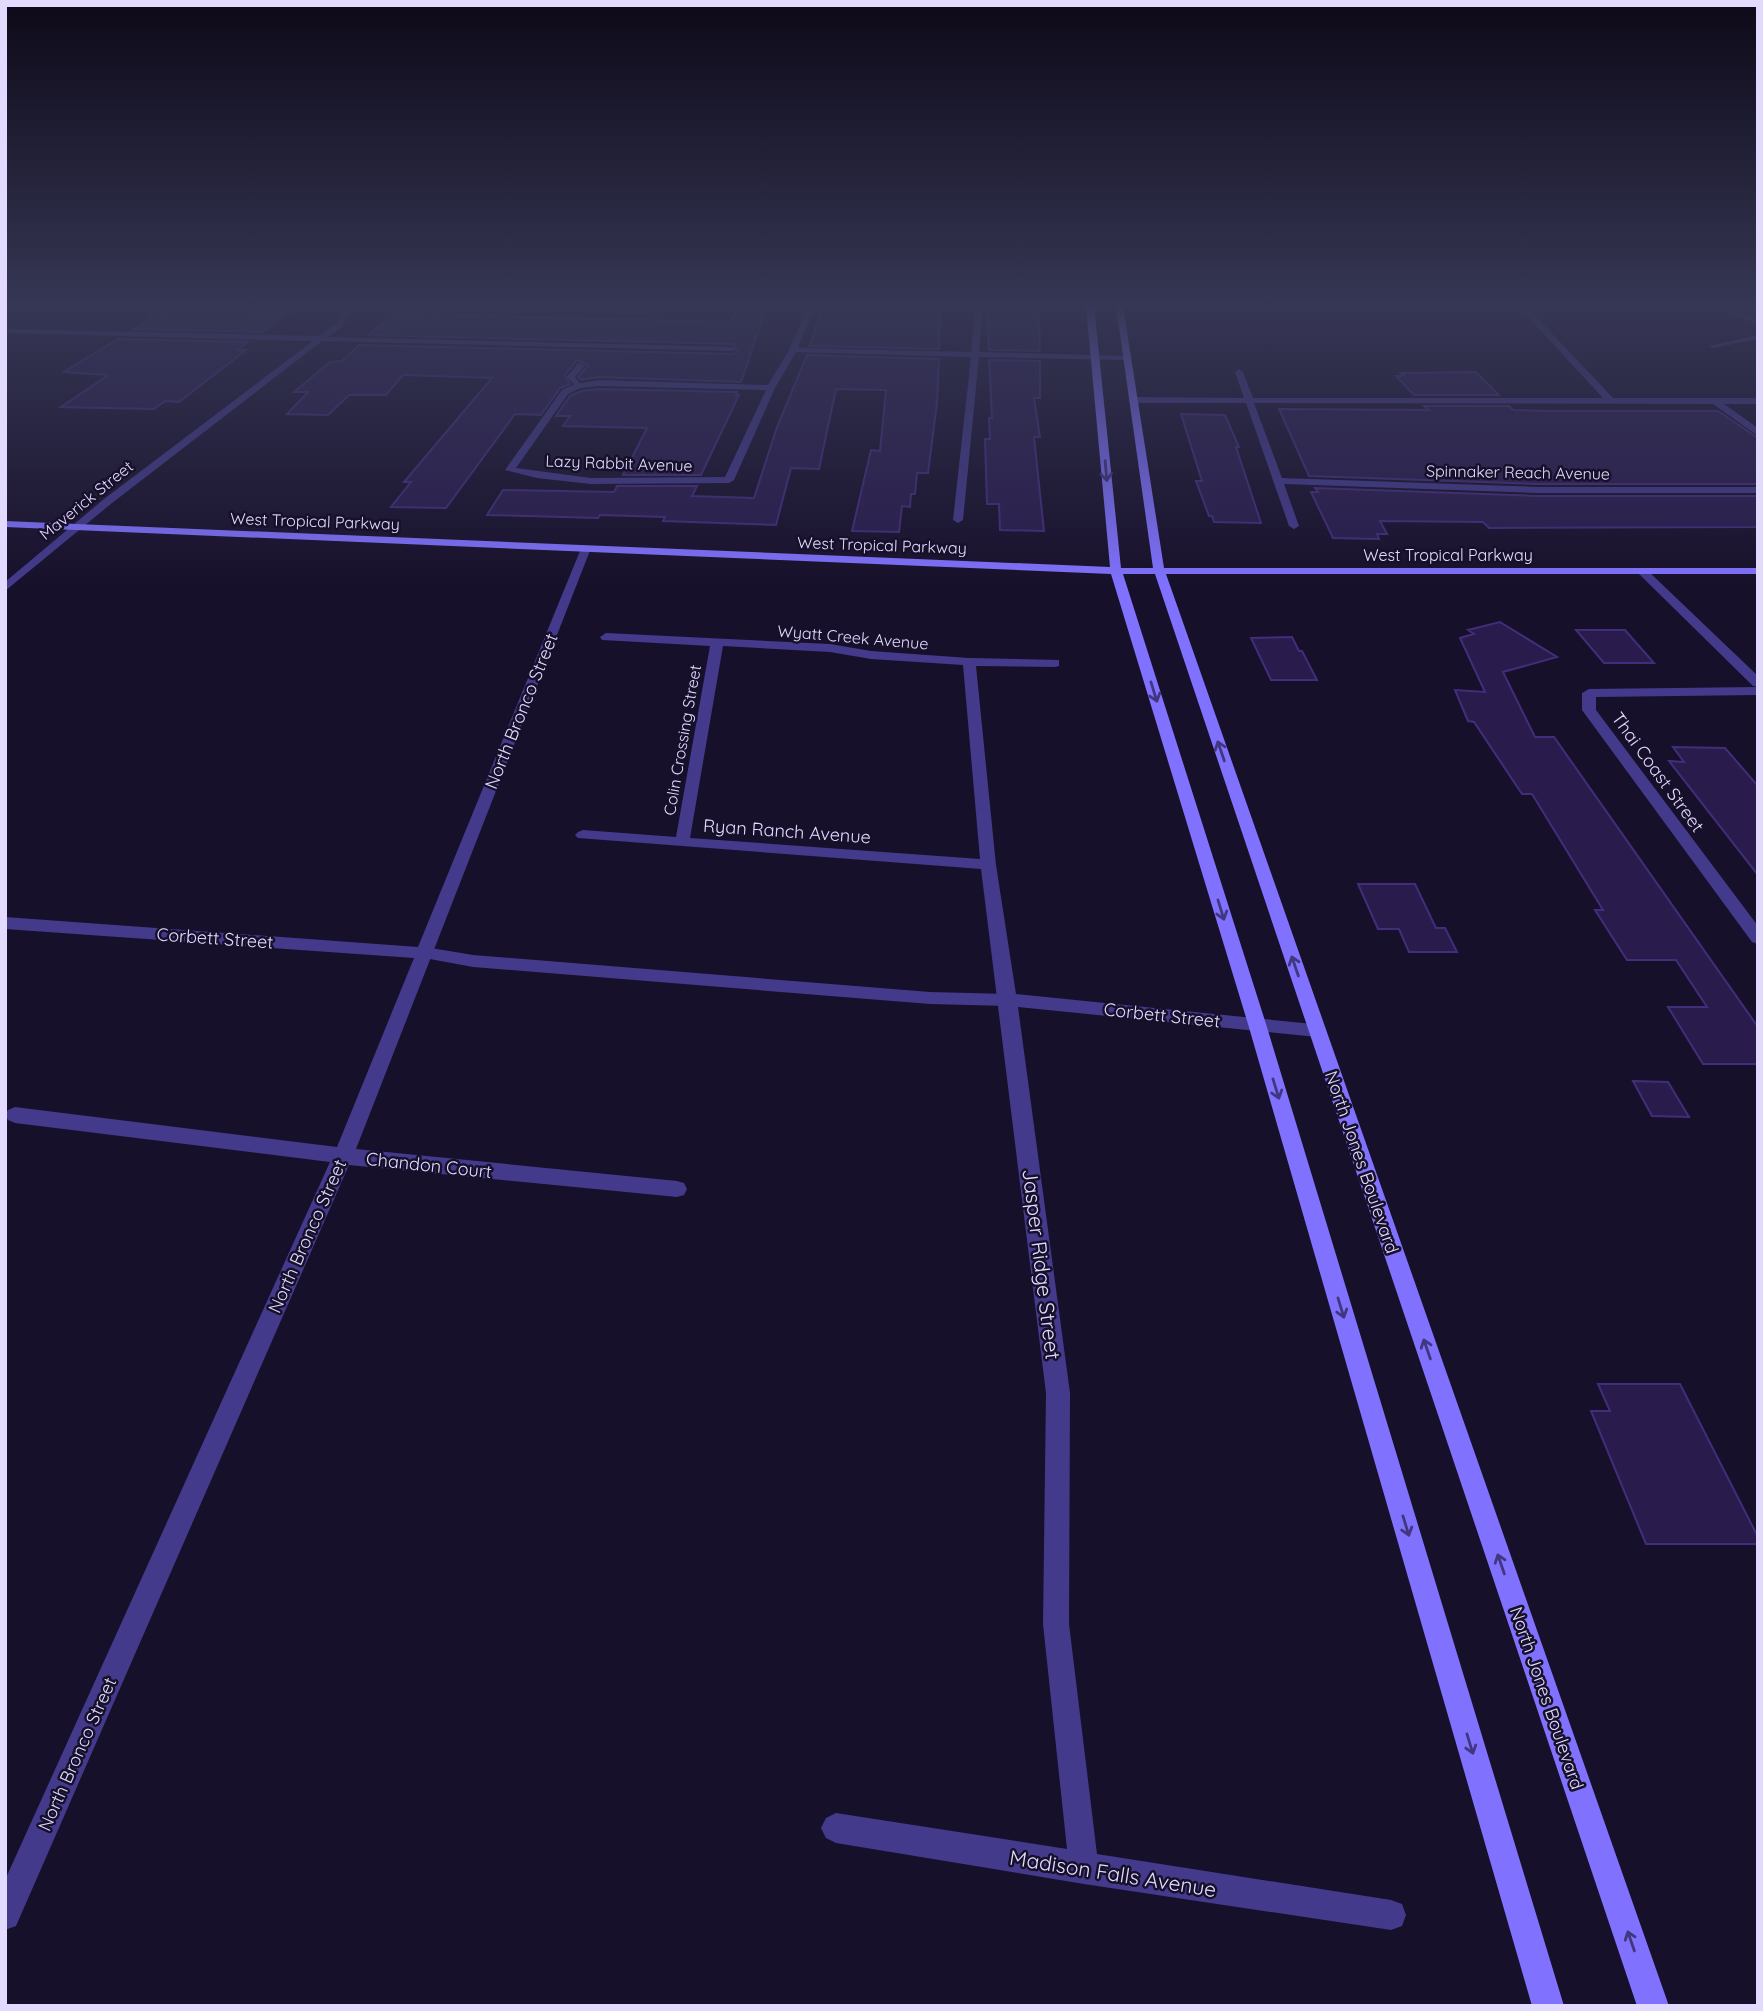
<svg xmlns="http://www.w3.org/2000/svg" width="1763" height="2011" font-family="Quicksand,sans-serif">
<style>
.building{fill:#291c4d;stroke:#422d7a;stroke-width:2}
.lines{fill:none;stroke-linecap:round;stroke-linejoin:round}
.lane{fill:#433a8c;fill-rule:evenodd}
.street{fill:#433a8c;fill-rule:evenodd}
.secondary{fill:#8072ff;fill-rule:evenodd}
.oneway{stroke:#413780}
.labels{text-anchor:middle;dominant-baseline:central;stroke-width:5;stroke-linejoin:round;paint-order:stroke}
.far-street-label{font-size:16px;fill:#e2dbff;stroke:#17102b}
.street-label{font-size:18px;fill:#e2dbff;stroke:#17102b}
.near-street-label{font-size:21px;fill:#e2dbff;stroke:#17102b}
</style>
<rect width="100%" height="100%" fill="#17102b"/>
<!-- building -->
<path class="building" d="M739 306H767L741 382 599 377 581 380 578 377 588 365 577 360 565 375 570 384 560 388 541 415 515 414 446 508 391 507 411 482H404L492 378 403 375 386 395H349L328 415 287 414 308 392H294L330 362 342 361 359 345 733 354 739 350 733 344 369 335 392 314 730 322Z
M822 306H940L939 349 810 346Z
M986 306H1039L1040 351 989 350Z
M164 311H236L287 313 262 332 134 329Z
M118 339 248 342 237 350H246L179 402 165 401 154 409 61 407 108 375 64 372Z
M807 355 939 359 937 403 928 473H917L915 494H911L910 507 902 506 899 532 852 531 871 450 880 451 886 390 836 389 819 469 791 468 776 525 663 521 665 517 600 515 598 518 487 515 503 490 614 492 617 486H697L692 496 754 498 777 427Z
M989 360 1040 361V398H1034L1040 437H1034L1044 531 1000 530 999 504H987L985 439H990L989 418H992Z
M1476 372 1499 395H1414L1396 376 1404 375 1401 373Z
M599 389 737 392 736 395H739L701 475H623L647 428 563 426 570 416H556L570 396 581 391Z
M1424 406H1509L1513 410 1548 411H1718L1758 438V484H1537L1309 476 1279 409 1429 410Z
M1181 414 1225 415 1239 447H1236L1261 523 1214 522 1212 516H1209L1196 481H1202Z
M1315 488 1537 496H1758V527L1489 528 1483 522 1380 521 1387 534H1377L1379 539 1333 538 1311 492H1318Z
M1500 622 1557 657 1503 672 1535 737H1554L1758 1027V1064H1703L1668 1007H1707L1676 960H1627L1595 910H1603L1532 794H1522L1474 722 1468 721 1455 690 1485 692 1460 638 1474 634 1468 630Z
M1576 630H1625L1654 663H1604Z
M1292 637 1299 651H1302L1317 680H1271L1251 638Z
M1673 747 1725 748 1758 786V875L1669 761 1684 762Z
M1358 884H1415L1436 928H1445L1457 952H1409L1399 929H1378Z
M1633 1081 1668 1082 1689 1117 1652 1116Z
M1598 1384H1680L1758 1537V1544H1646L1591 1411H1610Z"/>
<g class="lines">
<!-- lane -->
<path class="lane" d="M578 363 585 365 575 377 582 386 578 389 567 377Z
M425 947 473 955 930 992 1008 994 1014 996 1017 1000 1014 1004 1008 1006 930 1004 473 967 419 957 417 953Z"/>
<!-- street -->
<path class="street" d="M345 306H352L343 326 328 337 733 347 737 349 733 351 322 341 112 503 5 591V582L104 499 313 341 5 333V329L319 336 337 323Z
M808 306H815L798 348 971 352 976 306H983L979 352 1127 356 1131 358 1127 360 979 357 963 520 958 523 953 520 971 357 796 352 775 388 734 480 729 483 591 484 537 478 505 470 562 390 575 384 599 380 768 385 789 350ZM599 386 766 390 725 477 591 478 516 468 568 394 580 388Z
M1518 306H1526L1613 398H1758V404H1724L1758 428V436L1713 404 1254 403 1282 478 1537 487H1758V493H1537L1284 484 1299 526 1294 529 1289 526 1246 403H1132L1128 400 1132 397 1244 398 1235 372 1239 369 1243 372 1253 398H1603Z
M1710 306H1720L1758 319V324Z
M1758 335V339L1713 348 1709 346Z
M582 546 591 548 356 1149 677 1181 684 1183 687 1189 684 1195 677 1197 349 1165 16 1926 5 1930V1880L330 1162 15 1123 8 1120 5 1115 8 1110 15 1107 337 1147 414 958 5 929V917L418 947Z
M1638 569H1646L1758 676V687L1753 686 1638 573Z
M606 633 830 644 871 651 969 658 1059 660V666L1055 667 976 666 996 865 1016 994 1323 1025 1326 1030 1323 1035 1317 1037 1018 1007 1070 1393 1069 1624 1097 1854 1391 1900 1402 1904 1406 1915 1402 1926 1391 1930 1084 1884 836 1843 826 1838 821 1828 826 1818 836 1813 1067 1849 1043 1624 1046 1393 981 869 578 838 575 835 578 832 583 830 676 837 710 646 602 640 600 637ZM723 646 830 652 871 659 963 665 980 859 690 838Z
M1758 687V695L1596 697V710L1758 926V944L1752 942 1582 710V693L1589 689Z"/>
<!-- secondary -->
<path class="secondary" d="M1086 306H1094L1121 568H1153L1116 306H1123L1164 568H1758V574H1166L1669 2006H1637L1155 574H1123L1266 1024 1564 2006H1532L1248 1024 1111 574 5 527V521L1110 567Z"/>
</g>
<!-- one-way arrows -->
<defs><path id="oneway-shaft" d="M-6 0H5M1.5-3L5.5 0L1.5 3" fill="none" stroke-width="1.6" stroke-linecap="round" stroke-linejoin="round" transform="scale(1.75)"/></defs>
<g class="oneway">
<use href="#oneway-shaft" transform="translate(1106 471) rotate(85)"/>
<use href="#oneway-shaft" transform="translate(1154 692) rotate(73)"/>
<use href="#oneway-shaft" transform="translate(1221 751) rotate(-109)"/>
<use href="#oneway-shaft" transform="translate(1221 910) rotate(73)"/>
<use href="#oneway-shaft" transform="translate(1295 966) rotate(-109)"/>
<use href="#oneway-shaft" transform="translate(1276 1089) rotate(73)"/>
<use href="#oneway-shaft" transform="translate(1341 1308) rotate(73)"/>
<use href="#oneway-shaft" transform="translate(1427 1349) rotate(-109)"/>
<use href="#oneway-shaft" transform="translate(1406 1526) rotate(73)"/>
<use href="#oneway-shaft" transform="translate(1501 1564) rotate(-109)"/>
<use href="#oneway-shaft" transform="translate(1470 1744) rotate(73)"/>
<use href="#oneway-shaft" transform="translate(1631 1941) rotate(-109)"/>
</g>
<!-- sky -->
<linearGradient id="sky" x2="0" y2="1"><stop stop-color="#0d0918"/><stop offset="0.52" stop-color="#363755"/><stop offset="1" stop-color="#363755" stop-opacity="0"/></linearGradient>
<rect width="1763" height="587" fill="url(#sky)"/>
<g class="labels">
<!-- far-street labels -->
<g class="far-street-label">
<text transform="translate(619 463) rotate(2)">Lazy Rabbit Avenue</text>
<text transform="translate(1518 472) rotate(1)">Spinnaker Reach Avenue</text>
<text transform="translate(86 500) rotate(-39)">Maverick Street</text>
<text transform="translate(315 521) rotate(2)">West Tropical Parkway</text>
<text transform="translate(882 545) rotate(2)">West Tropical Parkway</text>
<text x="1448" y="555">West Tropical Parkway</text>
<text transform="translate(853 637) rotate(5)">Wyatt Creek Avenue</text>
<text transform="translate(682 740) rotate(-80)">Colin Crossing Street</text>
</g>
<!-- street labels -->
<g class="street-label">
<text transform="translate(521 711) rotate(-68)">North Bronco Street</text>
<text transform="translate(1658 772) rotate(54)">Thai Coast Street</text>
<text transform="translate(787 831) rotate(4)">Ryan Ranch Avenue</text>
<text transform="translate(215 938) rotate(4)">Corbett Street</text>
<text transform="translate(1162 1015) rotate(6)">Corbett Street</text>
<text transform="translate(1362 1162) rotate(71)">North Jones Boulevard</text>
<text transform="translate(429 1165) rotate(6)">Chandon Court</text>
<text transform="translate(307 1236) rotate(-66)">North Bronco Street</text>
<text transform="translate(1547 1698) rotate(71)">North Jones Boulevard</text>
<text transform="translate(77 1754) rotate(-66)">North Bronco Street</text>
</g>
<!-- near-street labels -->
<g class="near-street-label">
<text transform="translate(1042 1264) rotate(83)">Jasper Ridge Street</text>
<text transform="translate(1113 1873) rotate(9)">Madison Falls Avenue</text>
</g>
</g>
<!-- border -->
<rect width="1763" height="2011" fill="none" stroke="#e2dbff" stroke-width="14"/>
</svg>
